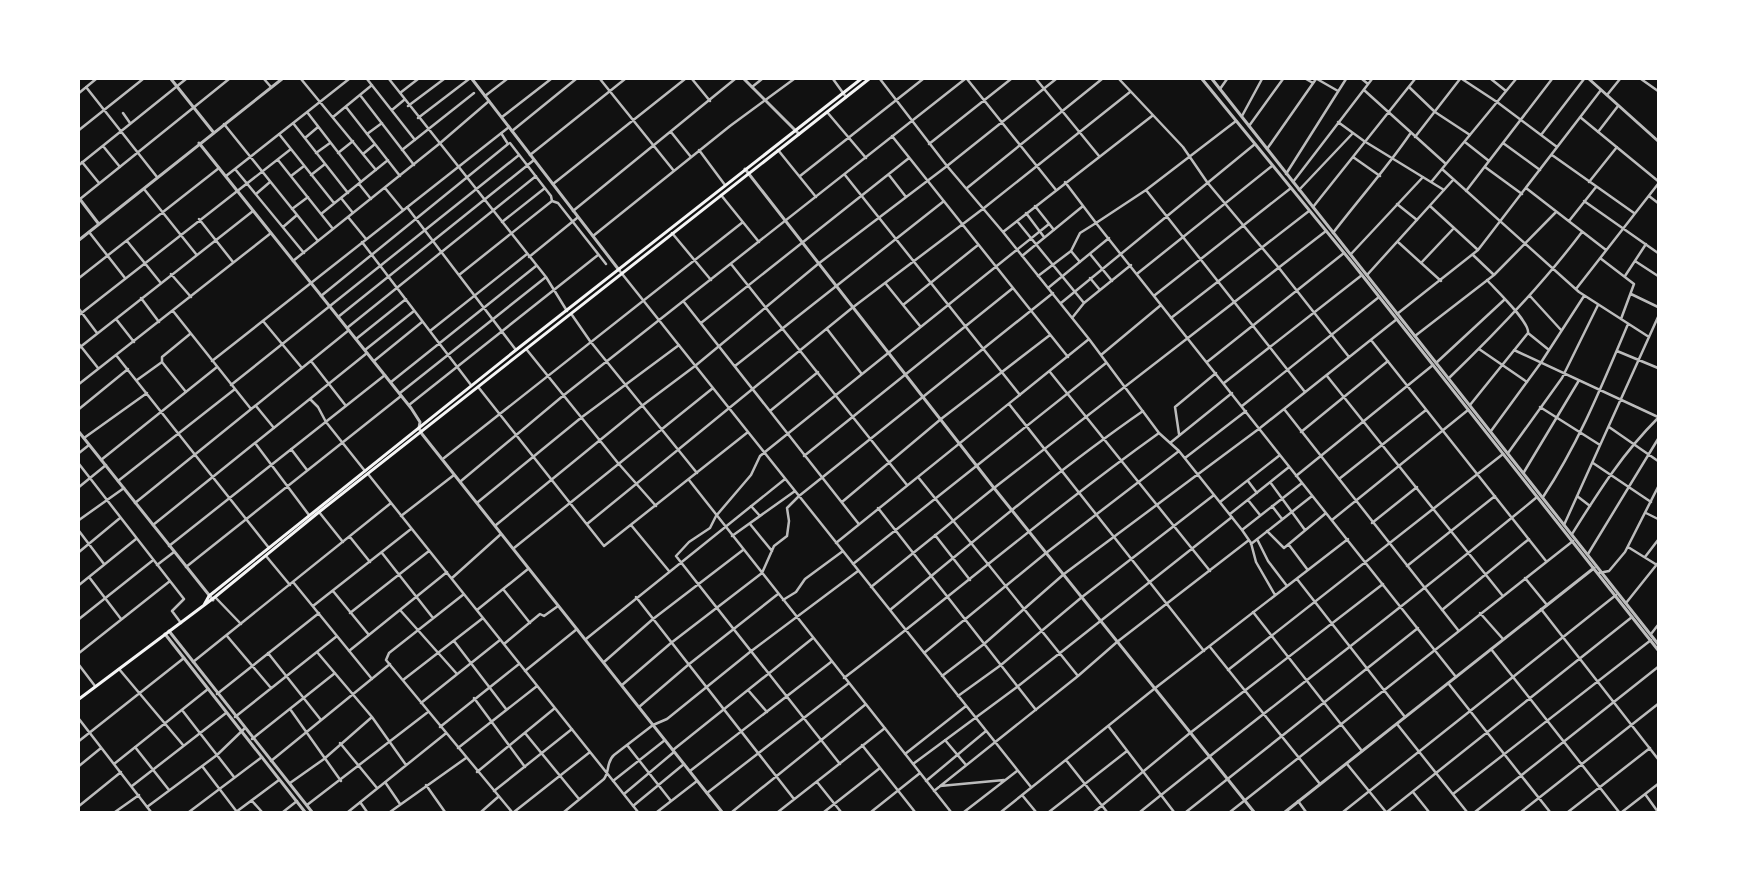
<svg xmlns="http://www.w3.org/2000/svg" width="1737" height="891" font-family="'Fira Sans',sans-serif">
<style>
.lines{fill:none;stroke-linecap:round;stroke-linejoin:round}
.minor{stroke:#bcbcbc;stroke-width:2.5}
.tertiary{stroke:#bcbcbc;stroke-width:3}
.secondary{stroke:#f5f5f5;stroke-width:3}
</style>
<rect width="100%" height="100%" fill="#111"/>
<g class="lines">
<!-- minor -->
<path class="minor" d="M264 79 271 87
M301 79 376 170
M367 79 415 140
M389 79 546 277 567 311
M600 79 674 171
M692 79 710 101
M833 79 846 97
M880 79 947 166 1003 232 1089 339 1159 433 1179 451 1242 530 1251 543 1256 562 1275 595
M967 79 1056 190
M1036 79 1099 156
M1119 79 1183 147 1207 182 1279 268 1349 357
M1306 79 1313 83
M1317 79 1338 91
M1362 79 1368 84
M1462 79 1497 102 1557 147
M1491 79 1506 91
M1641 79 1658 91
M86 87 157 177
M752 87 762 79
M1409 87 1435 112 1470 135
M1220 89 1227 79
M1364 90 1446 164
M79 93 96 79
M400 93 418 79
M360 95 414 165
M1607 95 1620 79
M485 96 507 79
M408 106 444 79
M346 107 400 176
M392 110 404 100
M307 112 361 182
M827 112 866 158
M123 113 130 123
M1242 116 1262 79
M333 117 372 85
M502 117 551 79
M1580 117 1658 181
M418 118 469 79
M1338 122 1364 141 1444 190
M293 123 348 193
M224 124 318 241
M1249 126 1283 79
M79 130 143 79
M512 131 576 79
M671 132 691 157
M1598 132 1618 106
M279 134 334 203
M367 134 382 123
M1541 135 1584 79
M892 136 1068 357
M1415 137 1460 79
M305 138 318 127
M1465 142 1489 161
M510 143 551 196 552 201 558 203 606 264
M1503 143 1540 170
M929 144 1011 79
M103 146 120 167
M1267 149 1316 79
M402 150 474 93
M699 150 725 185
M778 150 816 197
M316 153 330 143
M338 153 353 141
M363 154 375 144
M530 155 625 79
M1552 155 1634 213
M1353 157 1380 176
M278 160 333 229
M82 162 99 183
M79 165 186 79
M1485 167 1522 194
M235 169 304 253
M1442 169 1579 292 1649 337
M1286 174 1346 79
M311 175 325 164
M845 175 1020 395
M889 175 906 197
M226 176 349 79
M291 176 304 166
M800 176 923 79
M1432 181 1516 79
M1065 182 1096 223 1146 190 1236 121
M1293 182 1372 79
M1589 182 1617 147
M359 184 371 199
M553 184 685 79
M385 188 403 210
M967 188 1102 79
M1526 188 1606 250
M144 189 196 254
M1146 190 1305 392
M1299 190 1353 133
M1466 191 1552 79
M256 194 270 182
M721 195 759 242
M1649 196 1658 203
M341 198 353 213
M80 199 229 79
M1584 201 1658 253
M1397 204 1417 220
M1035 206 1054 230
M1430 206 1478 250
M407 207 516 350
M1313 207 1415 79
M292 209 308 197
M573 211 735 79
M1026 213 1044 237
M321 214 388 160
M348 217 366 239
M199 219 233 262
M1017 221 1084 303
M1569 221 1596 187
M502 222 545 188
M283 227 297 215
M89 232 125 278
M1003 232 1152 116
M672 233 711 280
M1333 233C1359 199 1386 169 1410 134
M593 236 730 126 794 79
M127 241 160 282
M362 242 471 385
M1398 242 1441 281
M1071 251 1080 262
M1090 254 1112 281
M1351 254 1423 177
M1473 255 1494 275
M1022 256 1083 206
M529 257 577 218
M1600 258 1634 284 1621 319
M293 261 439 144 489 101
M1635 261 1658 276
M1421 263 1454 228
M731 264 907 485
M619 270 1031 787
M1138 273 1272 166
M171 274 191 297
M459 275 552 201
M1367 275 1453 180
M1038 276 1071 251 1080 233 1096 223 1456 677
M1625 276 1646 244
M79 278 219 168
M1090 278 1100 290
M1487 280C1496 290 1530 322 1528 333L1549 350
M886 284 920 326
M1048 288 1109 238
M1576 289 1658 184
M1631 294 1658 307
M1155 295 1291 188
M321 296 508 144 501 133
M1530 296 1561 330
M141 298 159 322
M684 302 858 523
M1061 303 1255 144
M903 305 978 245
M79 309 97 333
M173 311 251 409
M1397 314 1478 250 1601 90
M79 315 291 149
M572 315 590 341 697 473
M338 317 534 160
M1072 318 1084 303 1131 265
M1171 318 1309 211
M116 319 134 342
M263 321 302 368
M701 323 909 158
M347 328 536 176
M827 329 861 373
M430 331 527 254
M1415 336 1494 275 1556 212
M356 339 406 299
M1371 340 1546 561
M79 344 98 368
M79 348 253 211
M1479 349 1527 382
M365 350 414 311
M527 350 618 463 656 506
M1514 350 1658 417
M1617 351 1658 368
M116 355 269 548
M1101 355 1161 305
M212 361 509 127
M311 361 346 406
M374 361 422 322
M162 362 186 392
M1207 362 1344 253
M1436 363 1504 300
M735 366 944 201
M1050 372 1210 571
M1327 376 1502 595
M1449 378C1497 332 1542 285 1582 232
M137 380 162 362V357L190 334
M391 382 536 266
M1224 383 1362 275
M79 384 271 233
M231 385 519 155
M479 388 604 546 748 432
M400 393 546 277
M310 399 318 407 326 422 365 471
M1009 404 1204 651
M409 405 598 255
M1470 405 1528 333
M256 406 274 428
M1242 406 1379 297
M1540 407 1600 445
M79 409 128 369
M1284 409 1458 630
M770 411 818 372
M1609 427 1658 461
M1491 431 1540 364 1584 296
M1301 432 1388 361
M1179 434 1175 407 1216 373
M84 438 147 393
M255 443 309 515
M1170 443 1232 393
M291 449 307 470
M79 453 89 445
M1508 453 1562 378 1598 305
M804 456 1013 288
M444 458 743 222
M1185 458 1246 411
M101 460 217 367
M1593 463 1651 502
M79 464 184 599 172 611 181 623
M1524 472 1578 382
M368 474 638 812
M1296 476 1433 365
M918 477 1078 676
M1339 479 1426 410
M689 480 951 812
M118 481 235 389
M461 481 564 395 965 79
M1248 481 1257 493
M1270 482 1305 530
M79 487 106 465
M1577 496 1590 506
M1543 497C1579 443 1603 383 1628 324
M1248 500 1260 515
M478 502 582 417 679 345
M842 502 941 419 1050 335
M1220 502 1280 455
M135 503 349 330
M751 506 760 516
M1272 506 1282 519
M878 508 1036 710
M319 512 343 542
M1646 513 1658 519
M1230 514 1289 467
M401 516 454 475
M79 520 124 488
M1332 520 1468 410
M1372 523 1417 487
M587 524 852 308 984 208 1130 92
M750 524 772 551
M153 525 367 353
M496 525 643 405 695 366 818 264 947 166 1056 79
M631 525 669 571
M1564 525 1658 317
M1242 530 1302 483
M79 531 104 564
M1267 531 1284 548 1326 513
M1572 534C1599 491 1622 454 1658 418
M935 535 970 580
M732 536 795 491
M350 537 370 562
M1257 539 1268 561 1287 586
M836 543 1089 339
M1251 544 1312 496
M1289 545 1307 569
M169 546 385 375
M1628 547 1657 565
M514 548 713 388
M79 552 120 518
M382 553 433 618
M1588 554 1658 439
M266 556 290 585
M1645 557 1658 540
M853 564 1106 363
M157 565 174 552
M1407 566 1495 496
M186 567 401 396
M1599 573 1609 571 1625 552 1658 487
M89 577 121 619
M452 578 501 534
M1525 578 1547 605
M1297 579 1405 717
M293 582 372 679
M79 585 136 539
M871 587 994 488 1326 231
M503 589 530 623
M333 591 369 635
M464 594 389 653 386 660 512 812
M215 597 241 624
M636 597 794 799
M783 600 796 592 805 579 843 551
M1626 603 1658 563
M313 606 411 529
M1541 609 1658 759
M400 610 457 674
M477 610 528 569
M890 610C973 542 1055 472 1143 411
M1442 610 1529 539
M1253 612 1362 751
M350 613 429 551
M1480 613 1503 639
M79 619 152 561
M1651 634 1658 625
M227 636 271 688
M586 639 785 479
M454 641 506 709
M504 644 540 614 544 616 558 606
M1210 647 1320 784
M1491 649 1619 812
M349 651 447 572
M317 652 372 717 406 765
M79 653 170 581
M268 653 321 720
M924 653 1046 553 1179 451
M193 662 391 503
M604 662 653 619 743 550
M79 665 95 686
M119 669 183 745
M1228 670 1503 454
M525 671 577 629
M942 676 984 644 1064 574 1260 428 1397 319
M844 678C950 597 1050 511 1159 433
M403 680 483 618
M1448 683 1550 812
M622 685 671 643 762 573 774 546 787 536 789 521 787 508 799 496 1053 293
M748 690 767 712
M217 694 319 613
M958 696 1001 665 1082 597 1214 495
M474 698 525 767
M421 703 500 640
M639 707 688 665 778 594
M290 709 341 781
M182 710 234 777
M235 717 337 636
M79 719 151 812
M1397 724 1467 812
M440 727 519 664
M1109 727 1174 812
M525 733 579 799
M252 739 335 673
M945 740 966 765
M79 741 184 658
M340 743 377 788
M627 745 671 801
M862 745 915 812
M135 747 169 790
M458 748 537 686
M673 750 813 638
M905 754 966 706
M1066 760 1107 812
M271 761 390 664
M114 764 208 689
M840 764 676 556 689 542 710 528 716 516 751 475 760 456 1049 224
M913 764 1017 687 1232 517
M1347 764 1386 812
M79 766 101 748
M202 766 237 812
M690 771 831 662
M477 772 555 708
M613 781 665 740
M926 781 986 731
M385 782 400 804
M817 782 841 812
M290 783 324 759 372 717
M426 785 445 812
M132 786 226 713
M940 786 1004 780
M494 791 572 729
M934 791 1078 676 1117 642 1249 540
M1413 792 1429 812
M707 793 849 683
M624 794 674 752
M1453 794 1651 640
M1645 794 1658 812
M1022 795 1036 812
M252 801 262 812
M1298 801 1306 812
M360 802 367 812
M307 805 428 712
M79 806 121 772
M633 806 684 764
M147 807 217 755 244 729
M115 812 139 795
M189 812 262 757
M236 812 279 780
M283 812 297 801
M348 812 445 734
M390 812 466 758
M481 812 498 797
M514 812 590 752
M564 812 604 779C610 771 606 762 614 755L653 725 667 719 750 652 858 571
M657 812 697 781
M732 812 866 704
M778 812 885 728
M824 812 880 768
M871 812 920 773
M964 812 1017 771
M1001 812 1154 689 1348 539
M1049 812 1127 751
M1094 812 1190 733 1383 584
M1140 812C1271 706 1407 605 1537 497
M1186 812 1418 628
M1230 812 1573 541
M1343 812 1616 595
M1387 812 1632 617
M1475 812 1658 667
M1521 812 1658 704
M1568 812 1650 748
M1622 812 1658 784"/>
<!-- tertiary -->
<path class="tertiary" d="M171 79 214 133
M472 79 619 270
M744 79 799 134
M1202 79 1354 265 1658 650
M1212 79 1658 644
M1589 79 1658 141
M199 143 411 408 420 422 419 428 422 434 722 812
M745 169 994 488 1254 812
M79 198 98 223
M79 240 282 79
M79 432 213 600
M169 631 312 812
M165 634 305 812
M1285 812 1594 568"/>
<!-- secondary -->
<path class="secondary" d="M204 605 209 596 516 350 861 79
M79 699 215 597 319 512 869 79"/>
</g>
<!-- border -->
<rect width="1737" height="891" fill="none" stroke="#ffffff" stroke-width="160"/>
</svg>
